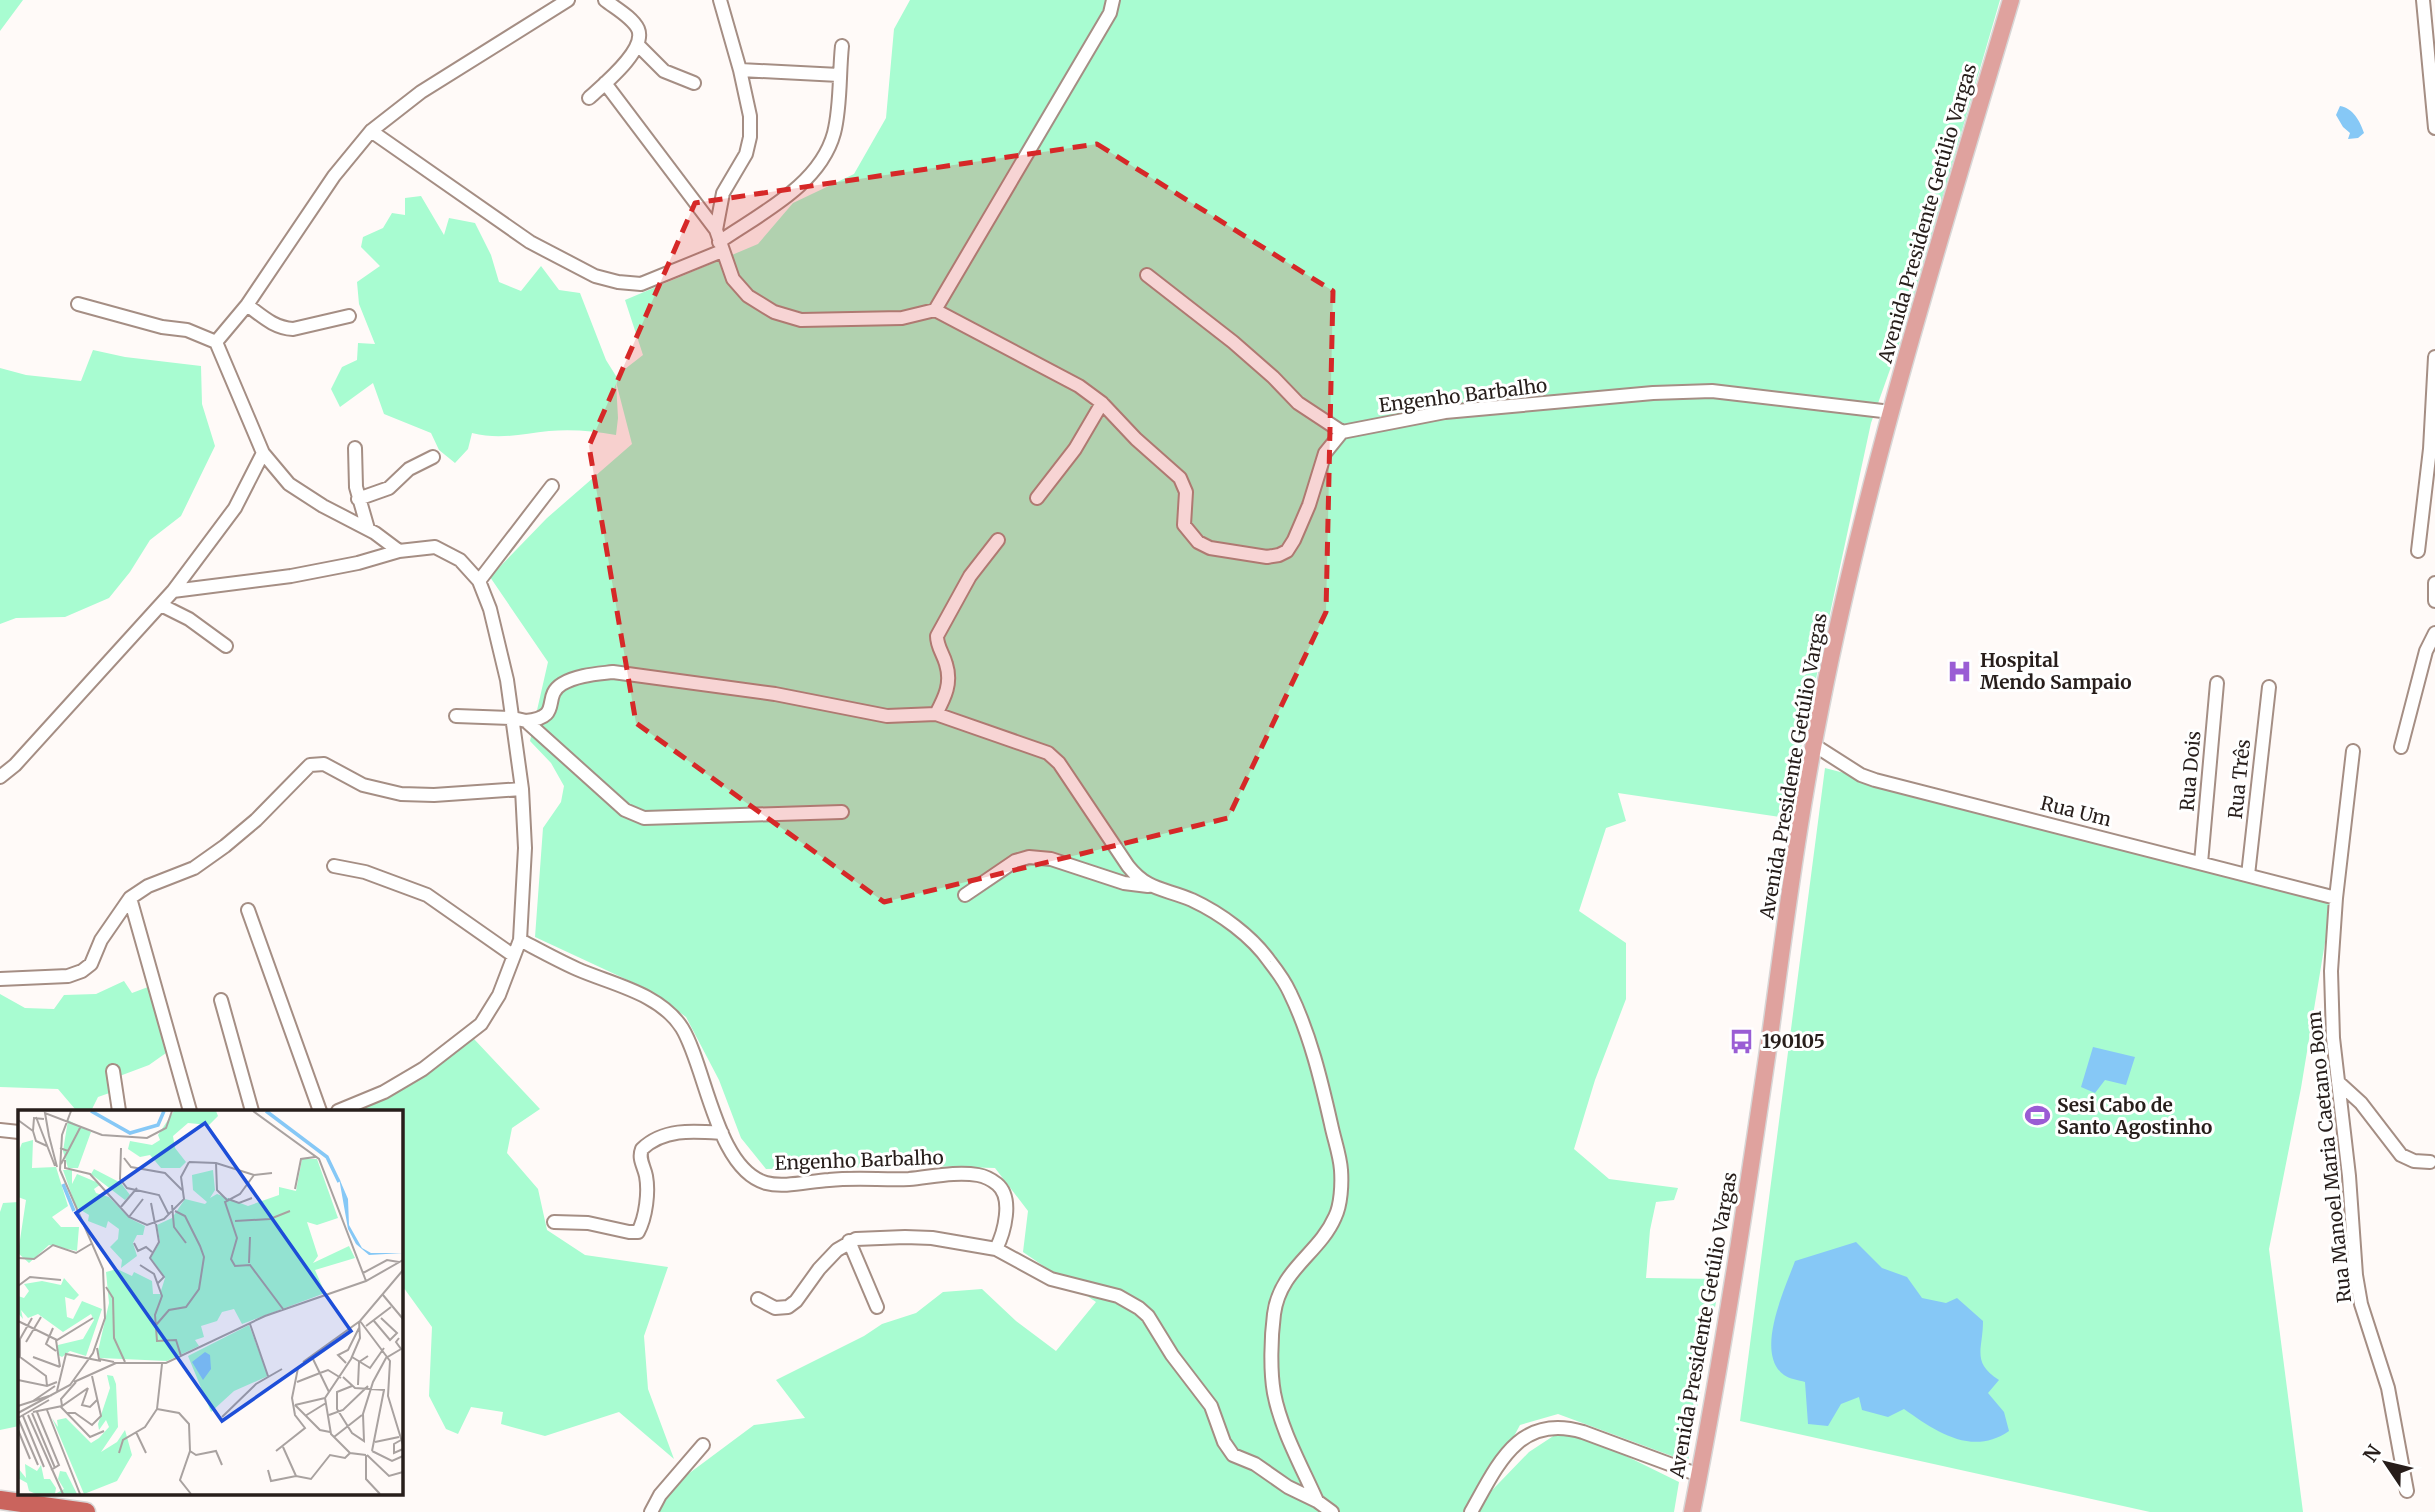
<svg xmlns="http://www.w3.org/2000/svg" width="2435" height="1512" font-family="Merriweather,serif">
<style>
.green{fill:#a8fcd1}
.water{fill:#86c8f6}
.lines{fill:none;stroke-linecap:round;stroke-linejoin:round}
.minor-casing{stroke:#a58e84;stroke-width:16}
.major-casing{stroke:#d8d6d6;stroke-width:19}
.highway-casing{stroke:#d8d6d6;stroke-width:21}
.minor{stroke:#fff;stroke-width:12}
.major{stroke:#dfa29e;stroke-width:16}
.highway{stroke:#ca645d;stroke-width:18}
.marked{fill:#d62828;fill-opacity:0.2;stroke:#d62828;stroke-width:5;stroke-dasharray:14 9;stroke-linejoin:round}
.labels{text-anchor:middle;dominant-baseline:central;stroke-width:6;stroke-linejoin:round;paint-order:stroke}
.street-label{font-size:19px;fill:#271e1b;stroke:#fff}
.poi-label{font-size:19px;font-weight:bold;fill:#271e1b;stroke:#fff;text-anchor:start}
.inset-river{fill:none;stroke:#86c8f6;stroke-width:3.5}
.inset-road{fill:none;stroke:#a9a2a0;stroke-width:2}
.view{fill:#1d4ed8;fill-opacity:0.15;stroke:#1d4ed8;stroke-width:3.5}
.inset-edge{fill:none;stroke:#271e1b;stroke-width:3.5}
</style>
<rect width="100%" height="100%" fill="#fffaf8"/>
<!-- green -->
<path class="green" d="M0 0H23L0 31Z
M910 0H2000L1903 333 1871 423 1786 818 1618 793 1626 821 1606 828 1579 911 1626 943V999L1595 1080 1574 1149 1609 1179 1678 1188 1674 1200 1656 1202 1650 1230 1646 1278 1720 1279 1688 1462 1558 1414 1520 1425 1493 1475 1463 1512H654L660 1495 754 1425 805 1418 776 1380 864 1336 882 1324 916 1313 943 1292 982 1289 1016 1321 1056 1351 1096 1302 1023 1252 1028 1211 995 1168 927 1166 766 1169 741 1138 719 1080 686 1017 649 990 535 937 543 828 561 802 564 786 551 763 530 741 548 662 490 577 547 518 632 444 616 382 618 418 616 435C593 431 572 429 549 431 522 434 499 440 472 433L468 449 455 463 439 450 431 433 384 414 373 383 340 407 331 389 342 367 357 360 358 343 375 344 359 304 357 282 380 266 361 247 363 237 383 228 392 213 405 215V198L421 196 444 235 449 218 475 223 491 255 499 282 521 291 541 266 559 290 580 293 606 360 616 376 643 355 625 300 758 244 793 203 854 174 886 118 894 29Z
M93 350 125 357 201 366 202 404 215 446 181 516 150 540 130 572 109 598 65 617 16 618 0 624V368L26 375 81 381Z
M1825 768 2332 900 2301 1088 2269 1249 2303 1512H2150L1740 1421Z
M124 981 132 993 148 987 166 1053 149 1065 117 1077 118 1090 98 1097 92 1109H75L58 1089 0 1087V994L25 1008 54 1009 64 995 96 994Z
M474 1039 540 1109 512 1128 507 1153 538 1189 547 1230 585 1255 668 1267 644 1336 648 1389 674 1459 619 1412 545 1436 501 1424 503 1412 471 1407 458 1434 446 1429 429 1396 432 1327 401 1284V1111H353C396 1091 436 1068 474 1039Z
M19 1202V1426L0 1430V1212L3 1203Z
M1567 1427 1679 1482 1674 1512H1471L1529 1452Z"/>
<!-- water -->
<path class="water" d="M2340 106C2353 108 2360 121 2364 133L2358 138 2348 139 2350 133 2343 127 2336 115Z
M2093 1047 2135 1057 2126 1085 2105 1080 2095 1093 2081 1087Z
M1856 1242 1882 1268 1907 1277 1922 1298 1946 1303 1957 1298 1983 1321C1983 1350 1971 1362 1999 1380L1988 1393 2004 1412 2009 1431C1972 1457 1935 1431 1904 1409L1888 1417 1862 1410 1859 1397 1841 1404 1828 1426 1808 1424 1805 1382C1799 1380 1789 1379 1784 1375 1754 1353 1785 1289 1795 1261Z"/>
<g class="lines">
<defs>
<path id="minor" d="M720 0 740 70 750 116V137L746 154 723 193 716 230 733 279 748 296 774 312 801 320 902 318 935 310 1079 386 1102 403 1136 439 1180 478 1186 492 1184 525 1198 542 1210 548 1267 557 1279 555 1287 551 1294 540 1309 505 1325 453 1342 432 1445 412 1653 393 1712 391 1891 412
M2423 0 2435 128
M638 45 664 71 694 83
M740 70 839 75
M605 83 716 230
M589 98C603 85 647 50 638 29 632 17 615 8 605 0
M371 131 530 242 595 276 618 282 641 284 722 251
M719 242C761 213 820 185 834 133 841 106 839 74 842 46
M1147 275 1233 342 1273 377 1298 403 1342 432
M78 304 162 327 187 330 216 342 263 453 289 484 323 506 375 533 399 551
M247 305C262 316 274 328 293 329L349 316
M935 310 1110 13 1113 0
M216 342 247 305 334 176 371 131 421 92 568 0
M355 448 356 487 368 529
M1037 498 1075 449 1102 403
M358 499 389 488 409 469 433 457
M2418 551 2430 449 2435 357
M479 581 552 486
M2435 583V601
M173 591 235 508 263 453
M161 605 189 619 226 646
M936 714C945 697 952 683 946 664 943 653 937 647 937 636L970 576 998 540
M456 716 513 718 526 721 625 810 644 818 842 812
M526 721C564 717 541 697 562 684 577 675 597 674 613 672L775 694 887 716 936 714 1048 753 1059 763 1128 866C1148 891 1164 888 1192 900 1220 913 1252 936 1270 962 1277 971 1285 982 1290 993 1310 1034 1321 1080 1331 1124 1334 1139 1340 1155 1341 1170 1342 1184 1341 1205 1335 1217 1319 1254 1280 1269 1274 1314 1271 1337 1270 1371 1274 1393 1281 1430 1302 1467 1317 1501
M1814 745 1861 775 1875 780 2336 898
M2401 747 2426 651 2435 633
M2353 751 2336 898 2331 971 2333 1038 2349 1176 2356 1275 2361 1304 2388 1388 2407 1491
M0 777 15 765 173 591 291 576 358 563 399 551 435 547 460 560 479 581 490 609 507 680 522 789 525 848 520 940 499 995 481 1024 423 1069 384 1092 338 1111
M2201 863 2217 683
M334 866 365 872 427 895 514 956
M2248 875 2269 687
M965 895 1015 861 1029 857 1051 859 1124 883 1148 886
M130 898 190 1111
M248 910 320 1111
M520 940C539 950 557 960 577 969 611 984 660 993 682 1028 706 1067 716 1169 766 1183 784 1188 810 1181 829 1180 856 1177 882 1180 909 1179 931 1177 956 1171 978 1175 984 1176 992 1180 997 1184 1014 1198 1004 1233 996 1249
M0 979 68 976 82 971 91 964 101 940 130 898 148 886 194 868 225 846 256 820 310 765 324 764 363 785 401 794 434 795 522 789
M221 1000 252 1111
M113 1071 119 1111
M2338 1082 2361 1103 2401 1155 2414 1161 2430 1162
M0 1130 19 1132
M554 1222 588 1223 629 1232H638C646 1217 649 1192 646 1176 644 1166 638 1159 642 1149 664 1128 694 1131 722 1133
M849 1241 877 1307
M758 1299 775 1308 788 1307 796 1301 819 1269 837 1250 856 1239 905 1237 932 1238 996 1249 1051 1279 1118 1296 1139 1308 1148 1316 1172 1355 1211 1406 1224 1442 1233 1455 1255 1464 1288 1487 1317 1501 1332 1512
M651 1512 660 1495 703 1445
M1471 1512C1498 1464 1519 1413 1583 1432L1699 1475"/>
<path id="major" d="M1692 1512C1723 1354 1747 1195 1770 1036 1785 926 1799 815 1821 706 1868 467 1942 233 2011 0"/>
<path id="highway" d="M0 1500 86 1512"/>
</defs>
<!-- minor casing -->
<use href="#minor" class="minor-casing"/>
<!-- major casing -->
<use href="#major" class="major-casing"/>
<!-- highway casing -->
<use href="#highway" class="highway-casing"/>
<!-- minor -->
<use href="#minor" class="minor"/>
<!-- major -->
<use href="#major" class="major"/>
<!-- highway -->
<use href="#highway" class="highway"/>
</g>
<!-- marked area -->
<path class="marked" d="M1097 144 1333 291 1326 612 1228 818 884 902 636 723 589 446 695 203Z"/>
<!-- icons -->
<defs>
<symbol id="hospital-bare" viewBox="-9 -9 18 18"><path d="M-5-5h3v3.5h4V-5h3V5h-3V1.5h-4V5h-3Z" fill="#9a5dd4" stroke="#fff" stroke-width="2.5" paint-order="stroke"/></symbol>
<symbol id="bus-bare" viewBox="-9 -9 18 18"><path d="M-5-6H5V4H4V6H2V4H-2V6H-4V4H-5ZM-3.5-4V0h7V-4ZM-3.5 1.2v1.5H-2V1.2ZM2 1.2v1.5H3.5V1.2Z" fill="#9a5dd4" stroke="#fff" stroke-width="2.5" paint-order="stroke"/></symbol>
<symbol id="stadium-bare" viewBox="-9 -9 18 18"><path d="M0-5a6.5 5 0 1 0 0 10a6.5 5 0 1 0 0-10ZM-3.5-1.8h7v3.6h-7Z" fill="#9a5dd4" stroke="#fff" stroke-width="2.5" paint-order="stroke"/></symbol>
</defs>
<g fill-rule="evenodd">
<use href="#hospital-bare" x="1942" y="654" width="35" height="35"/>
<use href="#bus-bare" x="1724" y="1024" width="35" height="35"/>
<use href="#stadium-bare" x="2020" y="1098" width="35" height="35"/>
</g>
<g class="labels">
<!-- street labels -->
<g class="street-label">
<text transform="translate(1927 213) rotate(-74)">Avenida Presidente Getúlio Vargas</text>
<text transform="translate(1463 395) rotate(-7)">Engenho Barbalho</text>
<text transform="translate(1793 766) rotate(-80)">Avenida Presidente Getúlio Vargas</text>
<text transform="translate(2190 771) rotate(-85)">Rua Dois</text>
<text transform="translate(2239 779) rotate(-84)">Rua Três</text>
<text transform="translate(2076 811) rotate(14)">Rua Um</text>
<text transform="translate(2329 1157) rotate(-96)">Rua Manoel Maria Caetano Bom</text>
<text transform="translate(859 1160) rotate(-2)">Engenho Barbalho</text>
<text transform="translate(1703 1325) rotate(-80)">Avenida Presidente Getúlio Vargas</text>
</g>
<!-- poi labels -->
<g class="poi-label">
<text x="1980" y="660">Hospital<tspan x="1980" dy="22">Mendo Sampaio</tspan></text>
<text x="1762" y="1041">190105</text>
<text x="2057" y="1105">Sesi Cabo de<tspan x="2057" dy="22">Santo Agostinho</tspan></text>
</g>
</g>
<!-- overview -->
<g transform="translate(18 1110)">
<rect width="385" height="385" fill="#fffaf8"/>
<path d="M156 1H198L200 6 191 15 170 13 155 26 157 38 168 52 162 58H143L132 45 122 47 110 39 112 31 134 35 142 30 140 25ZM50 10 73 22 60 58H50L45 41ZM15 30 14 58 38 57 50 96 34 107 43 117H61L59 141 31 135 11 153 0 143 8 90 0 87V43L4 33ZM284 49H299L320 108 299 115 289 112 300 146 295 153 331 136 337 148 297 160 307 183 224 214 216 199 204 202 199 211 183 216 186 227 177 230 181 236 149 251 82 248 80 241 91 193 88 162 99 159 114 166 116 162 134 171 135 184H142L147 168 133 148 142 132 139 115 154 108 167 89 187 94 189 92 175 80 174 65 195 60 197 80 192 88 199 84 230 96 261 85V77L278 81ZM76 59 103 73 112 85 107 90 73 64ZM45 60H54V74L59 64 83 74 76 79 78 83 91 87 111 108 127 116 125 125H119L115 133 119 146 103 158 104 150 92 137 100 129 101 119 90 111 88 118 70 111 71 105 58 97ZM46 168 61 185 56 190 47 187 49 207 55 209 64 191 84 199 68 246 52 241 44 247 40 245V235L65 229 76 210 73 204 45 222 20 204 10 208 3 200 5 209 0 203V186L6 188 11 181 6 174 24 171 43 175ZM231 215 250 266 216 281 193 302 170 246ZM89 265 95 266 98 274 100 317 83 342 99 332 107 320 114 345 99 371 66 384 34 308 40 317 39 310 48 308 73 333 81 328 91 317 88 310 81 320 80 314 92 278ZM7 354 19 361 23 355 26 369H32L38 378 37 384 46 379 40 369 42 361 48 362 59 384H18L11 381 9 373 0 368V358L8 368Z" fill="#a8fcd1"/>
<path d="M321 68 330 89 331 115 344 138 353 143H385L351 145 338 134 330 119ZM187 242 192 245 193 259 185 270 174 252Z" fill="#86c8f6"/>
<path class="inset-river" d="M73 1 112 23 140 15 146 1M248 1 309 47 321 72M45 74 56 101"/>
<path class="inset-road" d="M235 1 301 49 348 171M18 7 37 56M0 10 15 21 18 31 29 36M15 21 16 8 26 9M31 26 27 3 84 25 129 28 148 18 154 1M31 26 39 57M42 38 50 41 43 54M103 38 102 69 109 78 141 85 151 105M50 41 63 16M106 48 113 57 147 63 164 80M47 50V58L72 64 111 107 129 115 146 109 166 89 163 67 171 52M171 52 198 53 236 65 254 63M198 53 199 80 209 90M236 65 222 84 207 92 219 128 213 149 217 156 232 155 265 199M277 79 283 49 297 47M210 89 221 93 234 88M133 93 137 114M154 95 156 117 168 133M102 98 119 78M111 107 125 89M217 111 252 109 272 101M138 114 141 132 132 148 146 167 140 173M116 133 120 141 128 137 134 142M0 148 16 149 35 135 58 143 73 134M231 153 232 127M122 155 136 164 144 186 137 205 139 231 158 230 163 246M345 163 369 150 381 152M0 176 12 167 43 170M88 177 95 188 96 228 107 252M365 185 385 209M14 208 2 229V247L28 266 29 276M0 211 39 230 75 208M342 211 372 251 370 286 385 335M356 211 372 230 379 223 363 208M341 212 342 228 333 249 307 288 313 324 332 343 348 345M232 214 250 266M138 215 151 200 168 197 181 179 186 147 182 136 167 106 157 101M348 216 373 197M35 218 28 234 38 241M38 230 42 257M8 232 23 207M79 238 81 249 96 252M15 247 42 257M294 247 311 282M334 247 352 258 366 238M285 252 342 211 385 160M96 253H148L247 206 348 171 385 150M328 253 320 245 330 240 341 218M302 263 310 260 323 268M325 267 337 278 367 280M0 270 29 276 39 272M56 272 98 253M279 272 302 263M340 275 341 252 350 246M334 276 319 282V299L334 323 346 331 345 304 355 272 368 248 383 239 378 232 381 228M70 278 64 295 72 297 79 290M39 281 48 244 83 251M15 291 37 276M277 295 302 320 312 322M277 295 307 288M0 296 34 285M42 296 72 327 86 321M44 296 43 289 58 272M139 299 161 303 171 314 172 341 162 370 173 384M29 300 62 384M15 302 44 296 70 278M19 302 41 355 33 360M0 303 52 275 75 243 87 208 85 159 42 60 44 25 53 1M14 303 37 358M49 303H57L74 315 83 306 74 266M10 305 45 384M311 305 325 300 350 276M5 306 26 357M287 306 308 293M204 307 238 274 264 259M0 308 20 355M0 308 31 290M0 320 12 349M118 322 128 343M316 327 344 305M383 330 376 334V343L385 339M357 332 381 327M265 337 278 366M172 341 178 345 198 341 204 355M258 341 287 318 277 305 274 288 280 258 288 252M354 341 366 280M354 341 374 351 385 346M101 343 105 330 127 317 139 299 144 254M348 345V369L362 384M349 345 371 366 385 362M250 360 253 371 278 366 293 369 312 345 327 348 332 343"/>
<path class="view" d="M187 13 333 221 204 311 58 103Z"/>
<rect width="385" height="385" class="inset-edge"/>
</g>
<!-- north arrow -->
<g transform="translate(2386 1463) rotate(305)" stroke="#ffffff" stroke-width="5" paint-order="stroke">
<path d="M0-5L12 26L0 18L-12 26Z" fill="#271e1b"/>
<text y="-10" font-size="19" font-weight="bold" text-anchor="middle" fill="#271e1b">N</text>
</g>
</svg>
